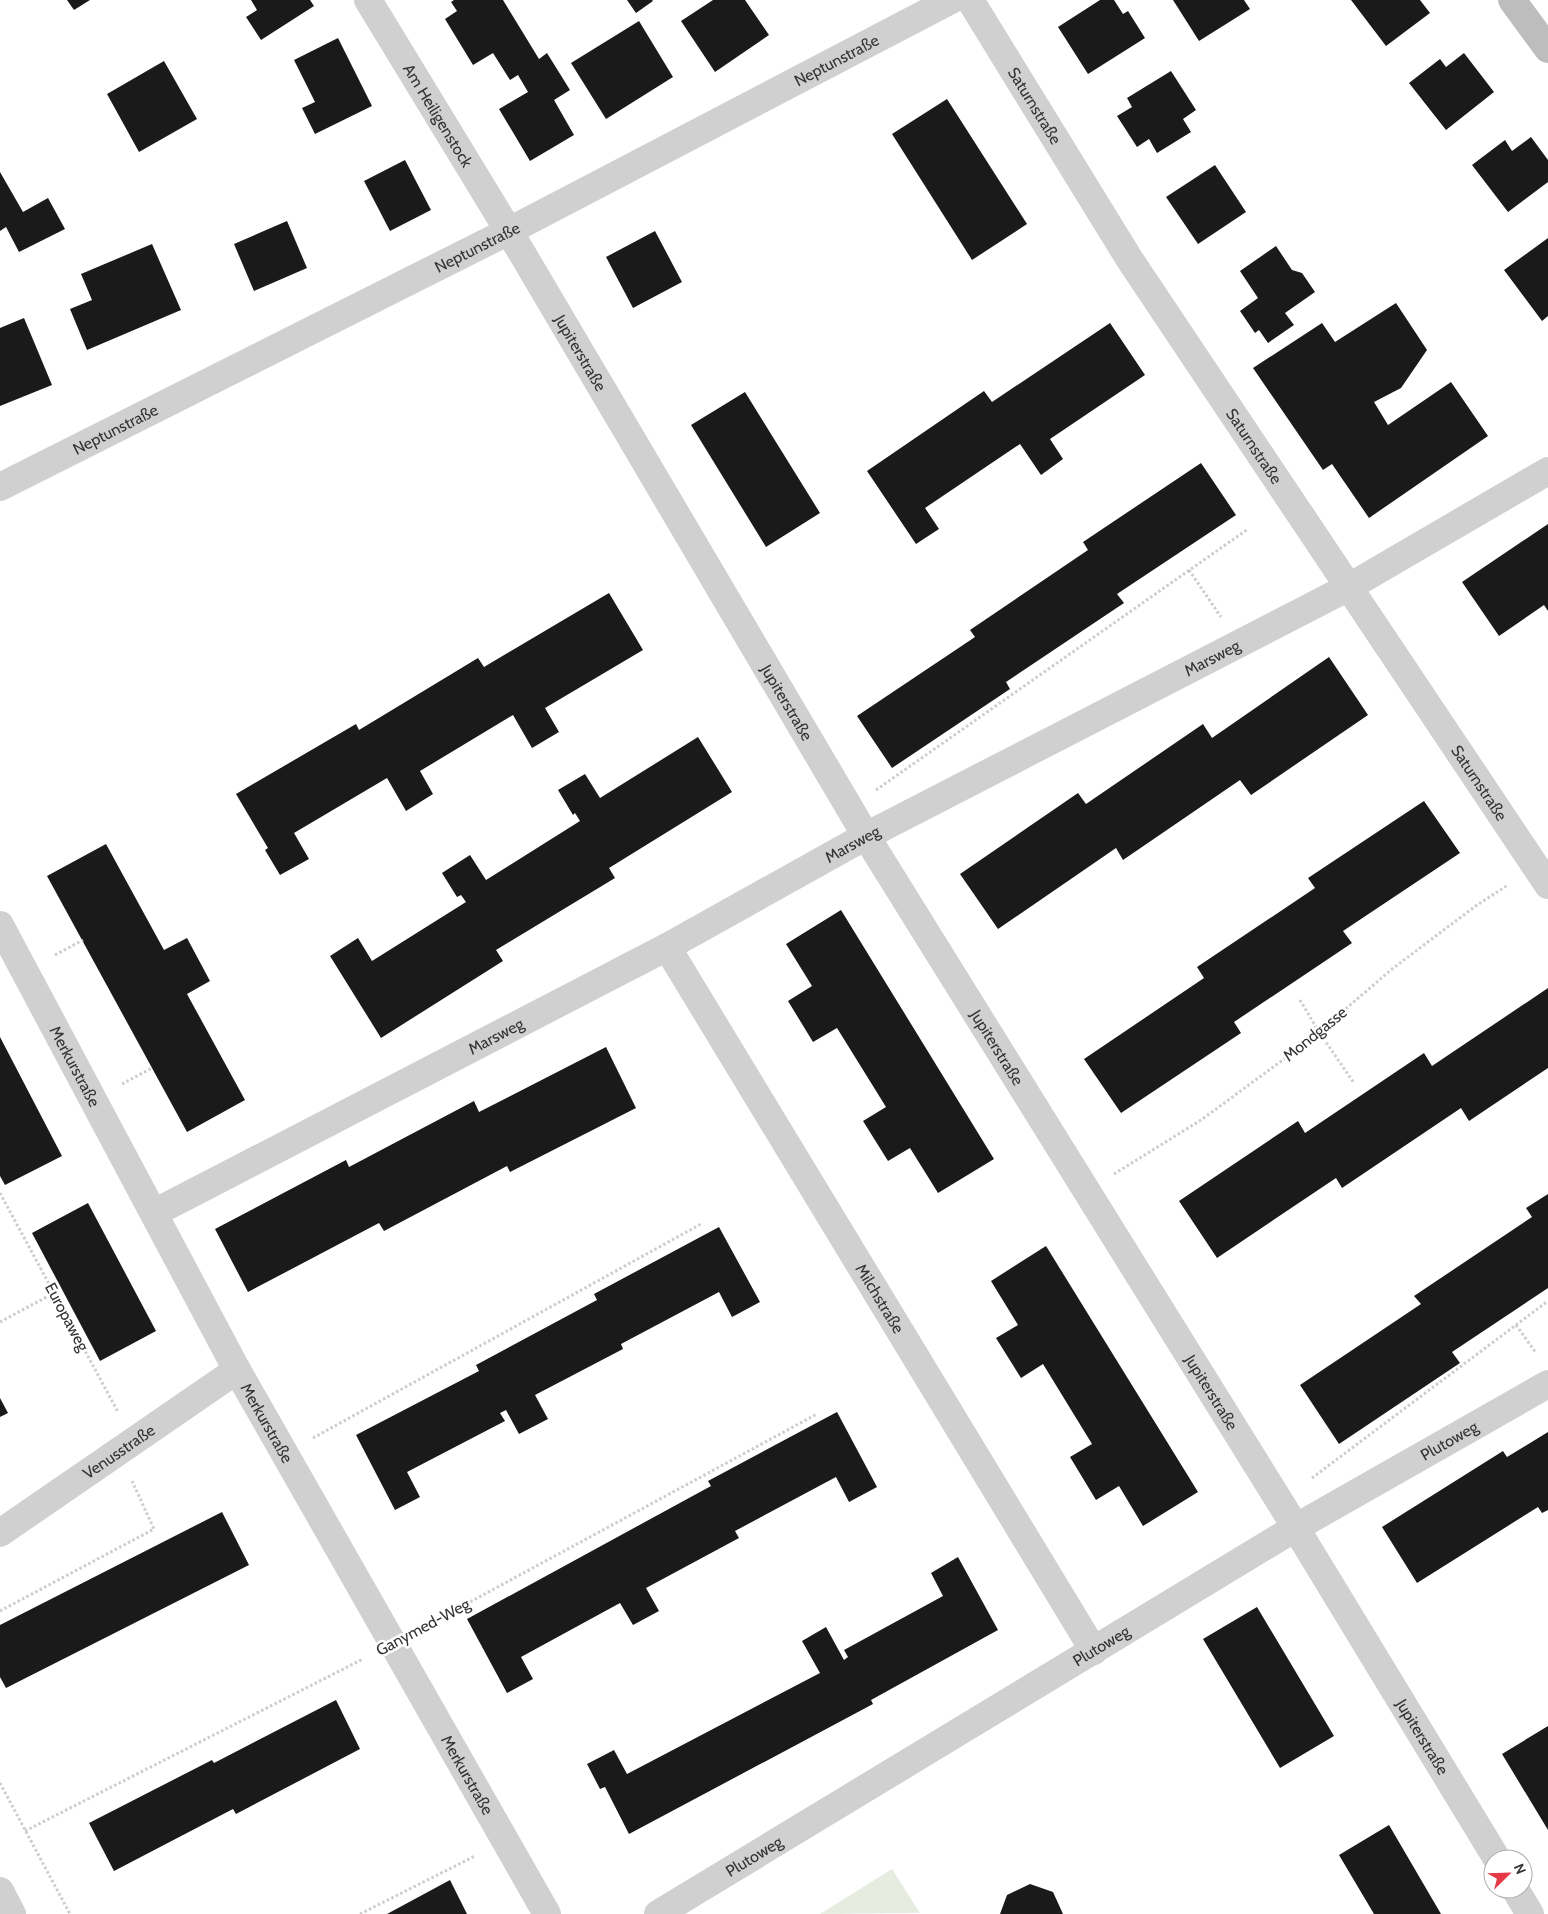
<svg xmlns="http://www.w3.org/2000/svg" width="1548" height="1914" font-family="Cabin,sans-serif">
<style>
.green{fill:#e6ecdf}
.building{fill:#1a1a1a}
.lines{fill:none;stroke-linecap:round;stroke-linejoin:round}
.path{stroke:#cdcdcd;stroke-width:3;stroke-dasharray:2.5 2.5;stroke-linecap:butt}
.minor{stroke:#d0d0d0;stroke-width:28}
.secondary{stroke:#bdbdbd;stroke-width:28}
.labels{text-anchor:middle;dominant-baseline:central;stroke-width:5;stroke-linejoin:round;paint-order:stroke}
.street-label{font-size:16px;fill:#333;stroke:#fff}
</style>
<rect width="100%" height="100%" fill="#fff"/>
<!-- green -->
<path class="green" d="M892 1869 920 1913 820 1914Z"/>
<!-- building -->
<path class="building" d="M67 0H90L74 10Z
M251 0H310L314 6 261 40 246 17 257 10Z
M454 0H503L539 59 547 53 570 90 554 100 574 135 530 161 499 109 528 92 518 75 510 80 493 53 473 65 445 19 457 11 451 2Z
M627 0H652L653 1 636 13Z
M713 0H745L769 35 715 72 681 21Z
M1100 0H1114L1123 14 1128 11 1145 38 1088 74 1058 27Z
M1173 0H1244L1250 9 1199 41Z
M1351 0H1420L1430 13 1386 46Z
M639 21 673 77 606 119 571 63Z
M338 38 372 106 315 134 302 108 315 102 294 60Z
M1464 53 1494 92 1446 130 1409 83 1440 59 1446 67Z
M164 61 197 119 139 152 107 94Z
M1171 71 1196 110 1183 119 1191 132 1157 153 1149 139 1137 147 1117 116 1132 107 1127 98Z
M947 99 1027 224 972 260 892 134Z
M1531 137 1548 160V182L1508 212 1472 165 1505 140 1512 151Z
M405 160 431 210 390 231 364 181Z
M1215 165 1246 212 1198 244 1166 197Z
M0 172 23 212 48 198 65 229 19 252 6 227 0 231Z
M287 221 307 268 254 291 234 244Z
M655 231 682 282 633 308 606 257Z
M1548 238V316L1542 321 1504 270Z
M152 244 181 310 87 350 70 309 92 300 81 274Z
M1276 246 1292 270 1302 273 1315 292 1285 313 1294 325 1268 343 1259 330 1255 333 1240 311 1258 298 1240 271Z
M1396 303 1427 350 1401 388 1374 402 1388 425 1451 382 1488 436 1369 518 1332 464 1323 470 1253 368 1322 323 1335 342Z
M24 318 52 385 0 406V328Z
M1110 323 1145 375 1050 439 1063 459 1041 475 1020 444 925 508 939 529 916 544 867 471 984 391 992 402Z
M745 392 820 513 766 547 691 425Z
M1201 463 1236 515 1117 594 1124 603 1006 682 1010 689 892 768 857 716 975 637 970 630 1088 550 1083 542Z
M1548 524V611L1544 605 1499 636 1462 582Z
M609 593 643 650 545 708 559 732 532 748 513 715 420 771 433 794 406 811 387 778 294 833 309 859 280 875 265 850 268 848 236 794 356 724 359 730 478 658 484 667Z
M1329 657 1368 715 1251 795 1240 780 1123 860 1116 848 998 929 960 874 1078 793 1086 804 1203 724 1212 738Z
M698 737 732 792 609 868 615 878 496 950 503 961 381 1038 330 956 358 938 372 961 466 902 461 895 457 897 442 873 470 855 486 880 580 821 575 813 573 815 558 790 585 774 600 798Z
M1424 801 1460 853 1343 931 1352 943 1234 1022 1241 1033 1121 1113 1084 1059 1204 978 1197 967 1315 888 1308 878Z
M106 844 164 950 187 938 210 981 187 994 245 1100 187 1132 47 876Z
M841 910 994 1159 938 1193 910 1148 888 1161 863 1121 886 1107 837 1028 813 1042 788 1001 812 986 786 944Z
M1548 988V1068L1469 1121 1461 1108 1342 1188 1336 1178 1217 1258 1179 1201 1298 1121 1305 1133 1424 1053 1432 1066Z
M0 1037 62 1156 5 1185 0 1176Z
M606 1047 636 1108 510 1172 507 1166 384 1231 379 1223 248 1292 215 1229 346 1160 349 1167 474 1101 479 1112Z
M1548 1194V1288L1452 1352 1460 1363 1339 1444 1300 1385 1421 1304 1414 1296 1532 1217 1526 1208Z
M88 1203 156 1331 100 1361 32 1233Z
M719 1227 760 1302 732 1317 719 1292 621 1344 623 1349 535 1395 548 1419 519 1434 506 1410 500 1413 505 1421 407 1472 420 1497 395 1510 356 1435 479 1371 476 1365 597 1300 594 1294Z
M1046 1246 1198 1492 1143 1526 1119 1486 1096 1500 1070 1457 1092 1444 1043 1364 1021 1378 996 1338 1018 1325 991 1281Z
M0 1398 8 1413 0 1417Z
M837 1412 877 1487 849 1502 836 1477 735 1531 739 1538 646 1588 659 1611 633 1625 620 1603 521 1657 533 1679 507 1693 467 1619 711 1486 708 1481Z
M1548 1432V1510L1542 1513 1538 1507 1417 1583 1382 1527 1503 1451 1507 1457Z
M222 1512 249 1565 6 1688 0 1677V1625Z
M958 1557 998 1630 871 1700 873 1704 629 1834 605 1787 600 1789 587 1764 614 1750 627 1774 820 1673 802 1641 826 1627 844 1660 848 1657 844 1650 943 1596 931 1573Z
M1257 1607 1334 1736 1280 1768 1203 1639Z
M336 1700 360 1749 236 1814 233 1809 114 1871 89 1823 212 1760 214 1763Z
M1548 1726V1830L1502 1754Z
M1389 1825 1441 1914H1374L1339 1855Z
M450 1880 467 1914H387Z
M1030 1884 1053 1892 1063 1914H1000L1007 1895Z"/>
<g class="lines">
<!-- path -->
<path class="path" d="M1189 570 1221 617
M876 790 1248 529
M55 955 83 940
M1300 1000 1319 1032 1354 1083
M122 1084 152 1068
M1114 1174 1201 1120 1306 1043 1392 969 1477 905 1508 885
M0 1193 118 1412
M0 1322 54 1293
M1516 1325 1536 1353
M313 1438 701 1224
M1312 1478 1548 1301
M0 1611 154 1529 132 1481
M422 1628 817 1414
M0 1783 70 1914
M25 1831 363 1659
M360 1914 475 1856"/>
<!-- minor -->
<g class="minor">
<path id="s1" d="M368 0 522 253 866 836 1280 1502 1497 1859"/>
<path id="s2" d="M970 0 1130 260 1548 885"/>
<path id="s3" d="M0 487 509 231 951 0"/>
<path id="s4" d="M0 925 237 1370 547 1914"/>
<path id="s5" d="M667 947 1094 1651"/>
<path id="s6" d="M154 1213 667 947 866 836 1349 587 1548 471"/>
<path id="s7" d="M0 1533 237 1370"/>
<path d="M1515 1889 1530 1914"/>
<path d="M0 1891 12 1914"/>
<path id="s8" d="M658 1914 1295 1528 1548 1384"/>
</g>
<!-- secondary -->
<path class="secondary" d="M1512 0 1548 49"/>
</g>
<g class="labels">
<!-- street labels -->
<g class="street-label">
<text stroke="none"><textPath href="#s3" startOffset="939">Neptunstraße</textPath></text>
<text stroke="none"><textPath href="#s2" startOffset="124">Saturnstraße</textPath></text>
<text stroke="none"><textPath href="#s1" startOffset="135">Am Heiligenstock</textPath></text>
<text stroke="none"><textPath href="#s3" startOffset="534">Neptunstraße</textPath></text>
<text stroke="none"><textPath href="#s1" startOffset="412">Jupiterstraße</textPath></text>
<text stroke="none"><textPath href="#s3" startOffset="129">Neptunstraße</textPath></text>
<text stroke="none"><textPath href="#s2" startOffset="529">Saturnstraße</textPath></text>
<text stroke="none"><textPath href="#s6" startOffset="1195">Marsweg</textPath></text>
<text stroke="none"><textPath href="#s1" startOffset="818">Jupiterstraße</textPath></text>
<text stroke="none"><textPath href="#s2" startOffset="934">Saturnstraße</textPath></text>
<text stroke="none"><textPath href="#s6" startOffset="790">Marsweg</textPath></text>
<text transform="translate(1315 1034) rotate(-39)">Mondgasse</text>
<text stroke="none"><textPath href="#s6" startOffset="385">Marsweg</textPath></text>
<text stroke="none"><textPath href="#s1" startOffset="1222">Jupiterstraße</textPath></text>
<text stroke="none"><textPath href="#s4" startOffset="160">Merkurstraße</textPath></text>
<text stroke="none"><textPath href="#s5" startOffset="411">Milchstraße</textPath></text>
<text transform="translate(67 1317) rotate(62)">Europaweg</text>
<text stroke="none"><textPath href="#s1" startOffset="1628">Jupiterstraße</textPath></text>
<text stroke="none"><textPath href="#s4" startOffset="565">Merkurstraße</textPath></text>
<text stroke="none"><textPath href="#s8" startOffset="922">Plutoweg</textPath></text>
<text stroke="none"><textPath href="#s7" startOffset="144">Venusstraße</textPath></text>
<text transform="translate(423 1627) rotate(-28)">Ganymed-Weg</text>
<text stroke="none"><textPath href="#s8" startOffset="518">Plutoweg</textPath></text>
<text stroke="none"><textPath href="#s1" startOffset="2032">Jupiterstraße</textPath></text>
<text stroke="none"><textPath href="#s4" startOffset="970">Merkurstraße</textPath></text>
<text stroke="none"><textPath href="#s8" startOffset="112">Plutoweg</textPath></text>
</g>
</g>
<!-- north arrow -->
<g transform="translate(1508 1874) rotate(67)"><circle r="24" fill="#ffffff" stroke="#adadad"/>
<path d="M0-4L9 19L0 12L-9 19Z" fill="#e63946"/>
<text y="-8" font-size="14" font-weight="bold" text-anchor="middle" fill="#333333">N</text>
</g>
</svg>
